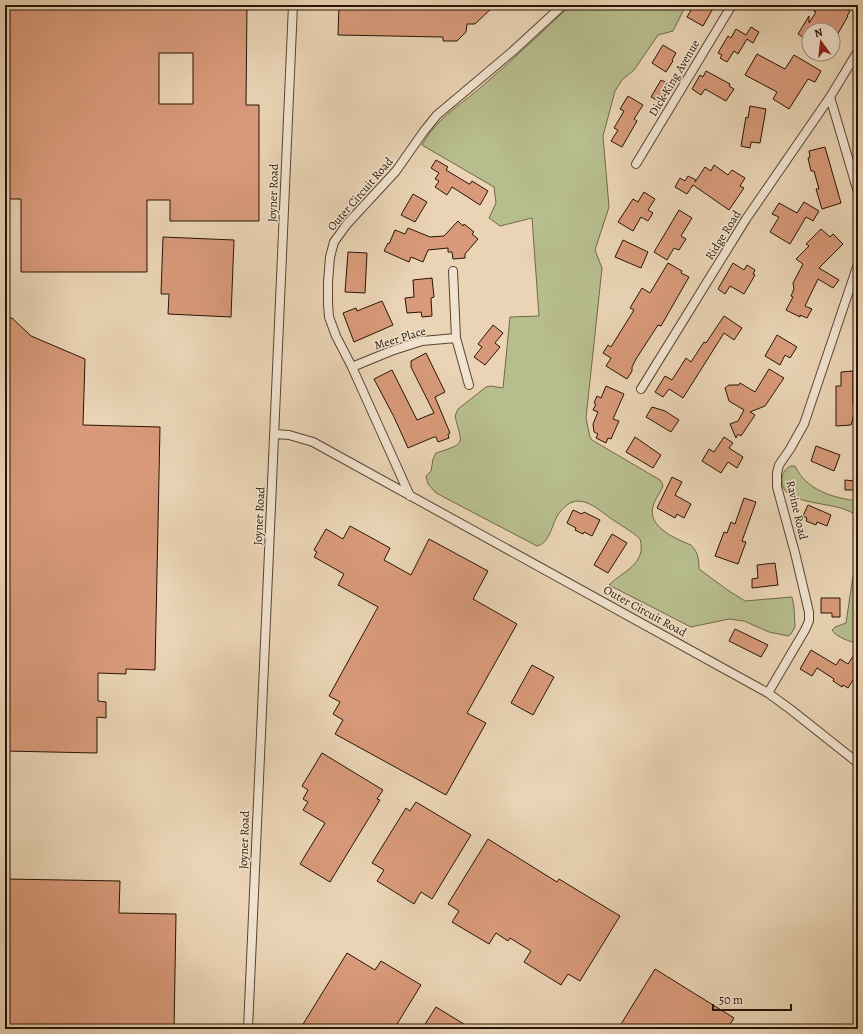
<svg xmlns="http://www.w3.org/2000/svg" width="863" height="1034" font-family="Alegreya,serif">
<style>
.green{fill:#b7bd8d;stroke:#706848}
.building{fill:#d89a7a;stroke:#281404;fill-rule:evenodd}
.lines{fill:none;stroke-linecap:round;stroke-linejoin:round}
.minor-casing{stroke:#584430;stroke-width:10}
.minor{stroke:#f1e3cf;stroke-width:8}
.labels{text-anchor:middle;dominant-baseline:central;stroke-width:3;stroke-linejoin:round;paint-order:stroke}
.street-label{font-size:12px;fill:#281404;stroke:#f1e3cf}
</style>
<rect width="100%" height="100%" fill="#ead4b5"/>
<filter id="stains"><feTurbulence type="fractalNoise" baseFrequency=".005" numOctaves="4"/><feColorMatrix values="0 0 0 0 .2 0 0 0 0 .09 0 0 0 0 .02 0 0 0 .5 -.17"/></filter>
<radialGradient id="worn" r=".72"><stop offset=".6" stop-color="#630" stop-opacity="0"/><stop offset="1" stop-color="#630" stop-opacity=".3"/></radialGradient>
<!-- green -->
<path class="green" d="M571 5H686L673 31 658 35 634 70 622 80 615 91 603 136 609 207 595 250 602 268 586 418 590 437 592 440 660 480 662 483 663 486C660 493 655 499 653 506 647 527 676 539 691 545 698 552 699 559 699 569L729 591 745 601 792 597 794 607 795 627 791 634 788 636 769 632 744 621 729 619 691 627 609 585C623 571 647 564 640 539 633 532 619 524 610 518 598 509 582 494 567 505 565 507 562 509 560 512 552 521 551 543 537 546L436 493 428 484 426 476 431 471 433 459 436 453C467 443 462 445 455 416L458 409 486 387 491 386 503 388 510 317 539 316 532 218 500 226 489 218 496 203 494 187 422 145C438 116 464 103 487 82 516 57 543 31 571 5Z
M791 466H795C806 490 833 498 858 501V518C844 498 778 510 782 478 783 472 786 468 791 466Z
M858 572V644C850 641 837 638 832 630L835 627 846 623 853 576Z"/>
<!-- building -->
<path class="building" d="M5 5H247L246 105H259V221H170V200H147V272H21V199H5ZM159 53H193V104H159Z
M339 5H495L475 24H467L466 32 457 41H443V37L338 35Z
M694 5H715L703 26 687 17Z
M818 5H839L850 11 847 16H848L833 42V30H809V41L798 34 809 16V23L816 12 814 11Z
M751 27 759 32 753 43 747 39 738 54 734 51 727 62 720 58 722 55 718 53 728 36 731 38 736 29 746 35Z
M663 45 676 53 672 60 673 61 666 72 652 63Z
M757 54 785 69 794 55 821 71 815 82 808 79 789 109 773 99 777 92 745 75Z
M706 71 730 84 729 86 734 89 726 101 705 89 701 95 692 89 700 75 703 77Z
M661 80 671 85 661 102 651 97Z
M628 96 643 105 634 119 637 121 622 147 611 141 618 130 614 128 624 111 620 109Z
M750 106 766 109 760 143 751 142 750 148 741 146 746 117 748 118Z
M825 147 841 203 822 209 816 189H819L814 171H811L808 158 810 157 809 151Z
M436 160 448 167 446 170 469 184H470L472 181 488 191 480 205 452 187 447 195 435 187 439 181 435 179 439 173 431 168Z
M714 165 728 175 732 170 745 178 740 186 744 188 729 210 693 185 687 194 675 187 680 178 685 181 688 176 696 180 695 182 705 167 711 171Z
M644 192 655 199 648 210 653 213 648 221 641 217 633 231 618 222 633 199 638 202Z
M413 194 427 202 415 222 401 215Z
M804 202 819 211 813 221 806 217 790 244 770 232 779 217 772 214 779 203 797 213Z
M679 210 692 218 681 236 686 239 679 250 674 248 667 260 654 252Z
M458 221 463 226 464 224 474 232 472 234 478 239 465 254V258L453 259 452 252H448V248L428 250 423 262 411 257 409 262 384 251 388 243 389 244 395 230 405 234 408 228 430 237 444 236Z
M821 229 830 237 833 234 843 244 819 268 839 280 833 288 818 279 805 306 812 309 807 318 800 315V317L786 310 793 297 791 296 794 289 793 283 803 264 796 259 809 246 806 244Z
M163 237 234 240 231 317 168 314 169 294H161Z
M623 240 648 252 641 268 615 257Z
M348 252 367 253 365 293 345 292Z
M668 263 682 271 681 273 689 277 661 326 658 325 636 359 632 367V371L627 379 606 366 611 358 603 353 608 345 611 347 634 310 630 308 642 288 650 293Z
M733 263 744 270 747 265 755 270 753 274 755 275 744 294 730 286 725 294 718 289Z
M432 278 434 297 431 298 432 316 422 317 421 312 407 313 405 298 414 297 413 280Z
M382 301 393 325 354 342 343 313 356 308 357 311Z
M724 316 742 328 734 340 724 333 683 398 669 389 663 397 655 392 665 376 672 380 686 358 691 362 704 342 706 343Z
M5 318H12L31 336 85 359 83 425 160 427 155 670 126 669V674L98 673V701L106 702V718L97 717V753L5 751Z
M493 325 503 333 495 343 500 347 485 365 474 357 482 347 478 344Z
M777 335 797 347 790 358 785 355 780 365 765 356Z
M426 353 445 392 435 397 450 433 448 434 449 438 438 442 436 437H434L408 448 394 417 374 379 392 370 417 420 434 413 411 367V361Z
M769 369 784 378 765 406 750 412 755 415 741 436 738 434 736 438 730 424 738 421 744 410 729 401 725 388 729 385H739L740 383 755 392Z
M853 371V404H855V414H854L851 425 836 426V386H841V372Z
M606 386 624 394 613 419 619 421 611 439 608 438 606 443 596 438 598 434 594 432 593 424 598 412 593 410 596 404 594 403 597 396 601 398Z
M652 407 665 411 679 420 671 432 646 417Z
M635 437 661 455 653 468 626 452Z
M724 437 733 443 729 448 743 457 737 468 728 462 721 473 702 461 709 449 714 452Z
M816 446 840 455 834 471 811 461Z
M672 477 682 482 675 495 691 504 684 518 677 514 675 518 657 508Z
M845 480 855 481V490H845Z
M744 498 756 502 742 541 746 542 738 564 715 556 724 532 727 533 731 522 735 524Z
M808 505 831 515 827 526 817 522 816 525 806 521 807 518 803 516Z
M573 510 582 514 584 512 600 520 592 536 584 532 583 534 575 530 576 528 567 523Z
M350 526 390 548 384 560 411 575 429 539 488 571 473 599 517 624 467 713 486 723 446 795 335 734 343 720 333 714 340 702 329 696 378 607 338 585 344 574 314 557 317 552 314 550 326 529 343 539Z
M612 534 627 543 608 573 594 565Z
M775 563 778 585 752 588V579L758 578 757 565Z
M821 598H840V617H832V613H821Z
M735 629 768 645 761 657 729 641Z
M858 649V672L848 688 843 685 842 687 833 681 834 679 817 668 812 676 800 669 811 650 836 665 840 659 848 664Z
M532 665 554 677 533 715 511 703Z
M322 753 383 790 377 799 380 800 330 882 300 864 325 823 303 810 308 802 303 799 308 790 302 786Z
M416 802 471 835 432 899 421 892 414 904 377 881 384 870 372 863 406 808 410 811Z
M488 839 557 882 559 879 620 916 580 981 568 974 561 985 524 962 531 951 510 938 508 941 496 933 489 944 452 922 459 911 448 904Z
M5 879 120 881 119 913 176 914 174 1029H5Z
M347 953 375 970 381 961 421 985 394 1029H300Z
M655 969 734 1018 727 1029H618Z
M436 1007 472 1029H422Z"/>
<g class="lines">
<defs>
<path id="minor" d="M830 97 858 192
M636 164 732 5
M453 271 456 338 469 385
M352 367 391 351 422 341 456 338
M641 389 746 219 830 97 858 51
M275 434 289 435 313 442 768 693 790 709 858 763
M410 496 352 367 336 336 329 317 328 304V282L330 257 334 242 347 224 396 171 424 131 437 115 513 51 563 5
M768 693 805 630 809 621V612L795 553 777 487V473L779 465 790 449 804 424 858 264
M248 1029 293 5"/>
</defs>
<!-- minor casing -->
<use href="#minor" class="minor-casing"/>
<!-- minor -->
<use href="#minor" class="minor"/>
</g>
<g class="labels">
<!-- street labels -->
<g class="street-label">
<text transform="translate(674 78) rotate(-59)">Dick King Avenue</text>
<text transform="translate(273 193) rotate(-88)">Joyner Road</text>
<text transform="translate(360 194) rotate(-49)">Outer Circuit Road</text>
<text transform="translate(723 235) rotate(-58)">Ridge Road</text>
<text transform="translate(400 338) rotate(-17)">Meer Place</text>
<text transform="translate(797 510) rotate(77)">Ravine Road</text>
<text transform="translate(259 516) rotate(-87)">Joyner Road</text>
<text transform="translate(645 611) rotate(29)">Outer Circuit Road</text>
<text transform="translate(244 840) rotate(-88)">Joyner Road</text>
</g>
</g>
<!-- margin -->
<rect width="863" height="1034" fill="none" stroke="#ead4b5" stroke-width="20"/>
<rect x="6" y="6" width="851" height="1022" fill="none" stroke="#281404" stroke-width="2"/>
<rect x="10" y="10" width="843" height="1014" fill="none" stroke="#281404"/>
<!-- north arrow -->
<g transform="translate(821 42) rotate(345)"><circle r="19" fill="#f1e3cf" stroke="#a1907e"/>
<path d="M0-3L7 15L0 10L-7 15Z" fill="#8f2418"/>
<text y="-6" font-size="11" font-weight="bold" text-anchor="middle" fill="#281404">N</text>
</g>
<!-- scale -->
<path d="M713 1004v6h78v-6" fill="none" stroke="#281404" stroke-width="2"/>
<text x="719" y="1004" font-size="12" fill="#281404" stroke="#f1e3cf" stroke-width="3" paint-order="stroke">50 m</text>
<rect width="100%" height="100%" filter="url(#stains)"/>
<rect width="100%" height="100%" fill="url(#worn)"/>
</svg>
